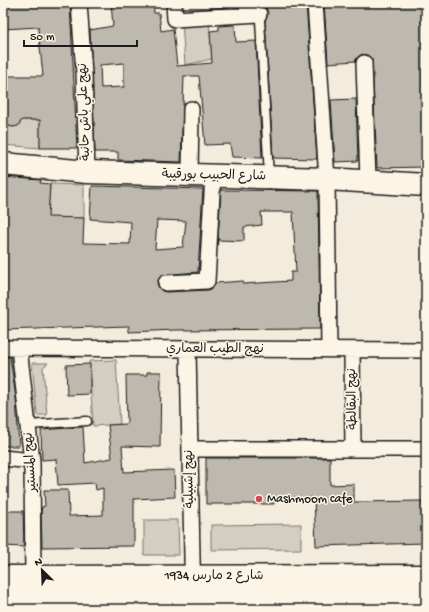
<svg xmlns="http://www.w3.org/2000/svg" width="429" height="612" font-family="'Gochi Hand','Playpen Sans Arabic',sans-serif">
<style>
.green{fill:#d3cec1;stroke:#78756e}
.building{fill:#beb9ae;stroke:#1c1c1c;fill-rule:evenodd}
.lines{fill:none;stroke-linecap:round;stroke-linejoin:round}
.lane-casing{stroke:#1c1c1c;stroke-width:11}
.street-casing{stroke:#1c1c1c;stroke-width:18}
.secondary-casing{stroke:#1c1c1c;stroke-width:25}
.primary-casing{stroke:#1c1c1c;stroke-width:25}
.lane{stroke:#fcf5e5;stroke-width:8}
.street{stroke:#fcf5e5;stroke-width:15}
.secondary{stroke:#fcf5e5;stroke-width:22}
.primary{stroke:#fcf5e5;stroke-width:22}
.poi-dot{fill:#d1495b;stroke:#fcf5e5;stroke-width:1.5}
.labels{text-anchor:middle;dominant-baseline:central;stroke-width:3;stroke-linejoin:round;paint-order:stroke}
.street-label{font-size:13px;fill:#1c1c1c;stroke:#fcf5e5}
.poi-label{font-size:13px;fill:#1c1c1c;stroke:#fcf5e5;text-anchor:start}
</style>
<rect width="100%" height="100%" fill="#f3ecdd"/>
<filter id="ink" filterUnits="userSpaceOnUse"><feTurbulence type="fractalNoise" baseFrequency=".025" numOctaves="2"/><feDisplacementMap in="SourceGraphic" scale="8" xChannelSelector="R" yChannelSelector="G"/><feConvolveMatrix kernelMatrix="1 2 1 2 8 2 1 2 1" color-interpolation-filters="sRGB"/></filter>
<g filter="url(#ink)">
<!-- green -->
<path class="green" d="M209 21 212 59 185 65 182 23Z
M3 119H6L9 126 13 127 20 124 21 120H40V148L3 145Z
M50 184 84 185V218L38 219 49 203Z
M116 360 120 424 93 426 89 361Z
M32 363H48L43 367 47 415H37Z
M144 520H178L179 555H144Z
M301 524V549L211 550V525Z"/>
<!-- building -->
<path class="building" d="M3 3H70L77 148H40V120H22L18 126 13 127 9 126 3 119V76H43L38 27 3 29Z
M111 3H153L154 13H159L161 31 173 29 177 66 212 63 210 31 219 30V26L235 25 236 42 256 41 262 158 232 157 230 144 205 145 199 76H184L181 162 118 160V152H95L90 30 113 26ZM124 63V87L101 88 100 65Z
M265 3H306L317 159 273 158 265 20 268 14Z
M324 3H426V167L377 168 372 59 363 54 359 56 355 61 328 63Z
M356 99 358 161 335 162 331 100Z
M3 177 41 180 40 183 50 184 48 217 84 218 83 243 130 244 131 222 90 219 92 186 203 189 198 272 161 275 157 284 162 291 166 292 208 290 212 289 216 283 243 281V284L291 281V272H296L293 212H261L262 225 244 227V241L218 240 221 190 318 191 320 329 176 330 129 332V326L3 330ZM157 220 186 221 183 247 155 249Z
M3 357H10L16 398 19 446H3Z
M90 364V394L67 395 66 365Z
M147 372H161L160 447 122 446 124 472 174 470 175 497 134 499V546L42 547 41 512 42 507 45 506 44 490H68L69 516 103 515V488L96 490 95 483 58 485 56 459 42 460 41 430 83 427 85 463 112 458 108 425 127 424 126 375H147Z
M206 458H330V485L354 484V502L422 501V505H426V543L316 546 314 498H274V504H206Z
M3 511H23L24 547 3 546Z"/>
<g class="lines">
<defs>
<path id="lane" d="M259 3 269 176
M28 425 87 421"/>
<path id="street" d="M79 3 84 74 87 172
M174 3 175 19 259 14
M315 3 327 179 329 350
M364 63 368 180
M190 176 191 109
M166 283 207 281 213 176
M3 348 426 350
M19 348 32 461 33 577
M188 349 193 609
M352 350 353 449
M190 449H426
M3 458 32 461"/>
<path id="secondary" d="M3 577 426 576
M3 597H426"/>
<path id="primary" d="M3 164 87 172 327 179 426 185"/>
</defs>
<!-- lane casing -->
<use href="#lane" class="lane-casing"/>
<!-- street casing -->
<use href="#street" class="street-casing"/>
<!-- secondary casing -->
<use href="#secondary" class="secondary-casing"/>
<!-- primary casing -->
<use href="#primary" class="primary-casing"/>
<!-- lane -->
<use href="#lane" class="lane"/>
<!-- street -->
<use href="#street" class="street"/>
<!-- secondary -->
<use href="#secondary" class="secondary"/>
<!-- primary -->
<use href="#primary" class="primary"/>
</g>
</g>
<!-- markers -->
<circle class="poi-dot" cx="259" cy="499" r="4"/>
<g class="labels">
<!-- street labels -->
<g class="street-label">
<text transform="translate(85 112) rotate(-92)">نهج علي باش حانبة</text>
<text transform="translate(214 176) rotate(1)">شارع الحبيب بورقيبة</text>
<text x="215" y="349">نهج الطيب العماري</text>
<text transform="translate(353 399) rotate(-91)">نهج البقالطة</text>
<text transform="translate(31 462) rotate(-94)">نهج المنستير</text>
<text transform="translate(190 479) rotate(-91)">نهج إشبيلية</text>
<text x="214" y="576">شارع 2 مارس 1934</text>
</g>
<!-- poi labels -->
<g class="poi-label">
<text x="267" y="499">Mashmoom cafe</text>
</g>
</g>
<!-- margin -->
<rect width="429" height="612" fill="none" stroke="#fcf5e5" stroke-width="16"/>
<rect x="8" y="8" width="413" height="596" fill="none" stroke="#1c1c1c" stroke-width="1.5" filter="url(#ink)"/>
<!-- north arrow -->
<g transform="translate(42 570) rotate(336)" stroke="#fcf5e5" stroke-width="3" paint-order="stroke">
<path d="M0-3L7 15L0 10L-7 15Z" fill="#1c1c1c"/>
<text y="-6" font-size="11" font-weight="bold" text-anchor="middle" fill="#1c1c1c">N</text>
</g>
<!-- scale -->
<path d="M24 40v6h113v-6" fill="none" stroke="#1c1c1c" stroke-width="2"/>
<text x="30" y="40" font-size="12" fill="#1c1c1c" stroke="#fcf5e5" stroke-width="3" paint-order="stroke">50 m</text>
</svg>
